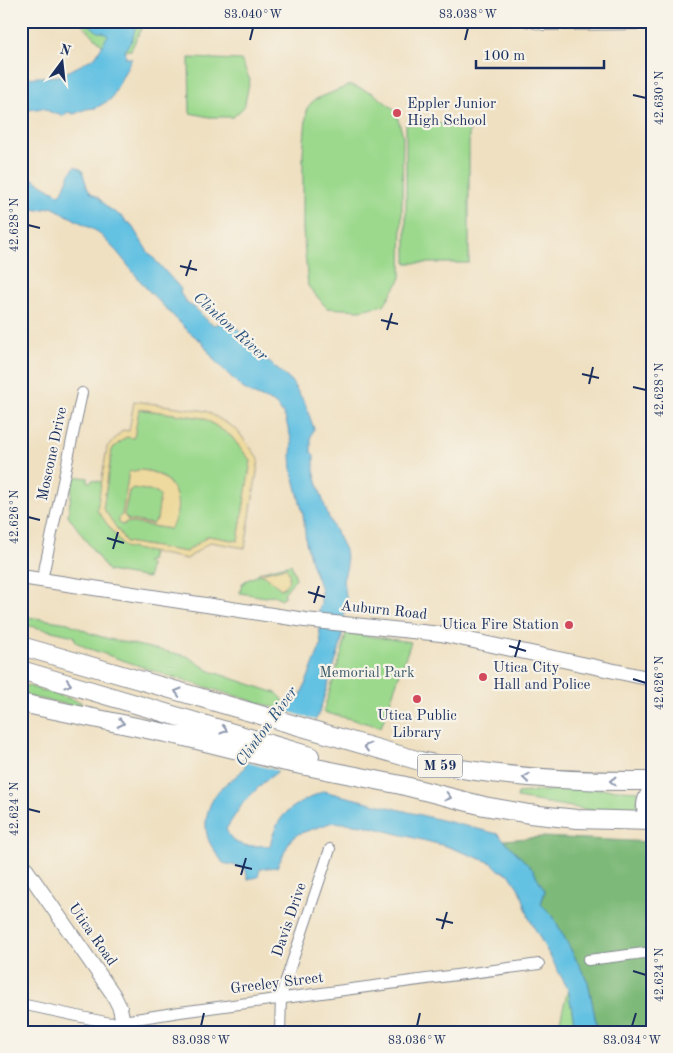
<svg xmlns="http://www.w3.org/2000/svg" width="673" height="1053" font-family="'Old Standard TT',serif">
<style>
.green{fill:#9cd98d;stroke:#5c8476;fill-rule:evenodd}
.forest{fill:#7db978;stroke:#4c746b}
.sand{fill:#eeda9e;stroke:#84847e;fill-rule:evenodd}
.water{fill:#64c1e2;stroke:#4078a0}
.pier{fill:#efe0c1}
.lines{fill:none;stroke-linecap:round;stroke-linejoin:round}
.street-casing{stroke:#858890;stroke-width:12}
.secondary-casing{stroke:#858890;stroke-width:16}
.highway-casing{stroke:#858890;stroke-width:20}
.street{stroke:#fff;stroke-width:10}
.secondary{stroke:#fff;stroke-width:14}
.highway{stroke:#fff;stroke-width:18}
.oneway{stroke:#8d97ae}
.ticks{fill:none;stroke:#1b2f5e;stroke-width:2}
.poi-dot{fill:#d1495b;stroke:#f7f3e8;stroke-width:2}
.labels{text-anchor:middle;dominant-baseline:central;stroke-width:4.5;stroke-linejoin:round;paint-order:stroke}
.shield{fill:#f7f3e8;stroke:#5d6a87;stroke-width:1}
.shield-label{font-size:14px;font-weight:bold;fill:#1b2f5e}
.poi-label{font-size:15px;fill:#1b2f5e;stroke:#f7f3e8;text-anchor:start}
.street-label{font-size:15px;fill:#1b2f5e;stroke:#f7f3e8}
.park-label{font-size:15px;fill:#3b5a6a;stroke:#f7f3e8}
.water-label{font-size:16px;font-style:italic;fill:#2d547f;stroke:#f7f3e8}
.neatline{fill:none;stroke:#1b2f5e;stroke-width:2}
.ticks-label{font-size:12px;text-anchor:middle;fill:#1b2f5e}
</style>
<rect width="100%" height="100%" fill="#f7f3e8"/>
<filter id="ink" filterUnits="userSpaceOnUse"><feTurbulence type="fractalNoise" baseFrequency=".02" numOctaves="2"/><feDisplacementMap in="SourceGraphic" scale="10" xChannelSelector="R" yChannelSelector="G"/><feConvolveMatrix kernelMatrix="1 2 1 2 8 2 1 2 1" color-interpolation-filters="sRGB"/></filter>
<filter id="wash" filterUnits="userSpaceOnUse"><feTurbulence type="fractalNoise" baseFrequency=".0096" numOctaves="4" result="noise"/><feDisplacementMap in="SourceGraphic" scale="20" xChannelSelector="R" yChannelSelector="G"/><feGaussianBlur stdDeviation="1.12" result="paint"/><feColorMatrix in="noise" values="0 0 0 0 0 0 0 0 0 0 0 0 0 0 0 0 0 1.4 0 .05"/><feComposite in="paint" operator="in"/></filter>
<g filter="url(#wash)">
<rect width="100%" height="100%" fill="#efe0c1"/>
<!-- green -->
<path class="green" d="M79 21H145L131 50 110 53Z
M189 58 241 60 250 80 244 107 233 117H209L190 113Z
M350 85 373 93 395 110 403 135 401 278 384 305 360 310 327 308 308 286 303 230V152L307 108 314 100Z
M406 124H469V263H406Z
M138 409 204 418 231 436 251 461 238 541 208 536 186 552 126 542 103 509 112 449 126 437H134ZM139 470C174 471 186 501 170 529L127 522 125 524 121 525 129 472Z
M74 476 88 478V482H91L92 480 102 482 97 510 124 547 152 552 150 561H147V563L150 564 148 578 108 571 72 521 68 515Z
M133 488 158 492 161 496 157 520 152 524 128 520 124 515 129 491Z
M291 564 296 578 284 593 285 595 282 599 273 595 266 597 240 593 242 583H244L245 581 258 575 257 574 261 572V575H264L281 589 285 587 287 569 265 572 263 571Z
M21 616 68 623 92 634 109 639 187 656 210 671 276 693C283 698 285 701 283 710L172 677 87 648 76 642 74 636 21 624Z
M346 633 411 642 381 727 323 712 342 652Z
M21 684 81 702 80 707 21 695Z
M584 788 639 791 637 801 638 809 636 811 590 810 517 798 518 793Z
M568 989 576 1032H557Z"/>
<!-- forest -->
<path class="forest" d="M542 837 652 842V1032H598L588 982 553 916 541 904 545 891 522 859 504 840Z"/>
<!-- sand -->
<path class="sand" d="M134 401 206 411 236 429 259 459 245 548 210 542 187 559 124 547 97 510 107 447 123 430 129 431ZM139 409 204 418 231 436 251 461 238 541 208 536 186 552 126 542 103 508 112 449 126 437 134 438Z
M139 470C172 471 188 502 170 529L127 522 122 525 118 523V518L122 515 129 472ZM133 488 157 492 160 496 157 520 152 524 128 520 124 515 129 491Z
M286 567C292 576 289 584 281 589L264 575 260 574 262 571 265 572Z"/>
<!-- water -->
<path class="water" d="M85 21H140L135 29 132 40 125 50 126 58H132L111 99 96 108 86 109 74 114 68 112 63 116 58 113 54 114 43 108 21 111V78L59 76 81 65 96 56 108 35 103 32H98Z
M75 166 82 170 87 187 91 193 98 197 107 207 125 219V222L130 223 148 252 181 289 180 293 188 304 195 308 210 323 214 325 223 322 238 329 251 349 269 362 291 381 305 403 314 429 311 436V452L314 455V471L320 491 328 516 345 550 347 566 343 581 346 595V603L341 644 318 716 277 772 264 782 243 803 226 829C234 850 251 845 270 846 278 810 293 807 323 791L498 834 533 870 545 891 541 904 553 916 588 982 598 1032H576L568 989 529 918 521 892 509 874 499 870 492 863 446 846 363 825 333 822 298 834 291 839 277 867 260 869 258 877 248 879 245 868 223 863C219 856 213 850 210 843 201 825 208 802 221 788 230 779 241 776 246 764L287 708 299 700 321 645 318 613 321 603V589L311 562 306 542 303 514 292 470 291 455 292 442 285 417 276 404 252 394 241 387 215 361 202 342 188 331 146 288 118 253 98 232 52 207 39 210 21 207V172L60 195C66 186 68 174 75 166Z"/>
<!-- pier -->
<path class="pier" d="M283 710 316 720 279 771 246 762Z"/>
</g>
<g filter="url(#ink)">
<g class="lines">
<defs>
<path id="street" d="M526 21 544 25 652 24
M42 580 82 393
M588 960 652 952
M21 1004 110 1023 180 1012 539 964
M280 1032 281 998 284 986 330 849"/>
<path id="secondary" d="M21 577 305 620 441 634 652 679
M21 862 113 994 120 1008 125 1032"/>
<path id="highway" d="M21 646 420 761C496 778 573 782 652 781
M21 670 310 756
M21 703 185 737 286 762 401 785 484 806 529 814 577 819 652 821
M651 821C644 810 644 801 652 791"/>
</defs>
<!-- street casing -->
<use href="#street" class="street-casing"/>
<!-- secondary casing -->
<use href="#secondary" class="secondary-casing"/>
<!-- highway casing -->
<use href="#highway" class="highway-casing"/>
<!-- street -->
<use href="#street" class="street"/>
<!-- secondary -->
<use href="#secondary" class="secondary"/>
<!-- highway -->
<use href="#highway" class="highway"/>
</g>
<!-- one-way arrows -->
<defs><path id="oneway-chevron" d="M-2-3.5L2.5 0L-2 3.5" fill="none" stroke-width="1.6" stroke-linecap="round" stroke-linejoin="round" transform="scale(1.25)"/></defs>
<g class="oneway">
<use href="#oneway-chevron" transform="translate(68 684) rotate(16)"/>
<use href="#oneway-chevron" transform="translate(178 692) rotate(-164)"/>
<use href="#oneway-chevron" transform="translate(121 723) rotate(12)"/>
<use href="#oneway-chevron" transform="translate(224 730) rotate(16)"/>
<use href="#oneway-chevron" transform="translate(367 747) rotate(-164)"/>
<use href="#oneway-chevron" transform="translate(526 778) rotate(-175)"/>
<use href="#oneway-chevron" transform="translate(613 781) rotate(-179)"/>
<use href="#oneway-chevron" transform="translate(448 797) rotate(14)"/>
</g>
</g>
<!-- ticks -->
<path class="ticks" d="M250 40 253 28M465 40 468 28M633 95 646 98M28 225 40 228M180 266 197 270M186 276 191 260M381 320 398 324M387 330 392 313M582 374 599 378M589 384 593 367M633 387 646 390M28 517 40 520M107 538 124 543M113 549 118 532M308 592 325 597M314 603 319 586M509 646 526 651M515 657 520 640M633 679 646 683M28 809 40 812M235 865 252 869M241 875 246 858M436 919 453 923M442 929 447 912M633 971 646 975M201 1026 204 1013M417 1026 420 1013M632 1026 636 1013"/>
<!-- markers -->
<g class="poi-dot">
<circle cx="397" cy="113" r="5"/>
<circle cx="569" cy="625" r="5"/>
<circle cx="483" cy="677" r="5"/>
<circle cx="417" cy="699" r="5"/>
</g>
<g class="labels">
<!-- shield labels -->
<rect class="shield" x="417.5" y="754.5" width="45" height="23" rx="4"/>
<g class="shield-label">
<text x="440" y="766">M 59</text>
</g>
<!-- poi labels -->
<g class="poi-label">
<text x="407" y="104">Eppler Junior<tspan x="407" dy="17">High School</tspan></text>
<text x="559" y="625" text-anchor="end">Utica Fire Station</text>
<text x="493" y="668">Utica City<tspan x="493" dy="17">Hall and Police</tspan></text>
<text x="417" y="716" text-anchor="middle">Utica Public<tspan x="417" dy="17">Library</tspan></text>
</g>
<!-- street labels -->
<g class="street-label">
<text transform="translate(53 454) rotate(-78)">Moscone Drive</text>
<text transform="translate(384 611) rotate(6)">Auburn Road</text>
<text transform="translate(290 920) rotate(-71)">Davis Drive</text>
<text transform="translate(92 935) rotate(55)">Utica Road</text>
<text transform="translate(277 984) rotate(-7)">Greeley Street</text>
</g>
<!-- park labels -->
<g class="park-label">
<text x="367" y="673">Memorial Park</text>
</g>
<!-- water labels -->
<g class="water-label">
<text transform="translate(230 327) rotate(42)">Clinton River</text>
<text transform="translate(267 727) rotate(-54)">Clinton River</text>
</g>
</g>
<!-- margin -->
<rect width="673" height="1053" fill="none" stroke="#f7f3e8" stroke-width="55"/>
<!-- north arrow -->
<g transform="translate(62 62) rotate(15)" stroke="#f7f3e8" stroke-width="4" paint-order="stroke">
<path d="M0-4L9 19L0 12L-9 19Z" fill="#1b2f5e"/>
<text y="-8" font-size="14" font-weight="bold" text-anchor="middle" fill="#1b2f5e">N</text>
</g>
<!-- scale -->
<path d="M476 60v8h128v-8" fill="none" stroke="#1b2f5e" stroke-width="2.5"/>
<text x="483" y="60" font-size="15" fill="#1b2f5e" stroke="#f7f3e8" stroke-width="4" paint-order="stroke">100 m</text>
<rect x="28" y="28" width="618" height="998" class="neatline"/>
<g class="ticks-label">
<text x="253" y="18">83.040°W</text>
<text x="468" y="18">83.038°W</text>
<text transform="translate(659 98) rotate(-90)" y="4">42.630°N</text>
<text transform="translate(14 225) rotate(-90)" y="4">42.628°N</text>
<text transform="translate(659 390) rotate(-90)" y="4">42.628°N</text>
<text transform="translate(14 517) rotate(-90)" y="4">42.626°N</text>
<text transform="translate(659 683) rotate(-90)" y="4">42.626°N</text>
<text transform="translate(14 809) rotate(-90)" y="4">42.624°N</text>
<text transform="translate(659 975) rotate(-90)" y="4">42.624°N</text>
<text x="201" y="1044">83.038°W</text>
<text x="417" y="1044">83.036°W</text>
<text x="632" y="1044">83.034°W</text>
</g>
</svg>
